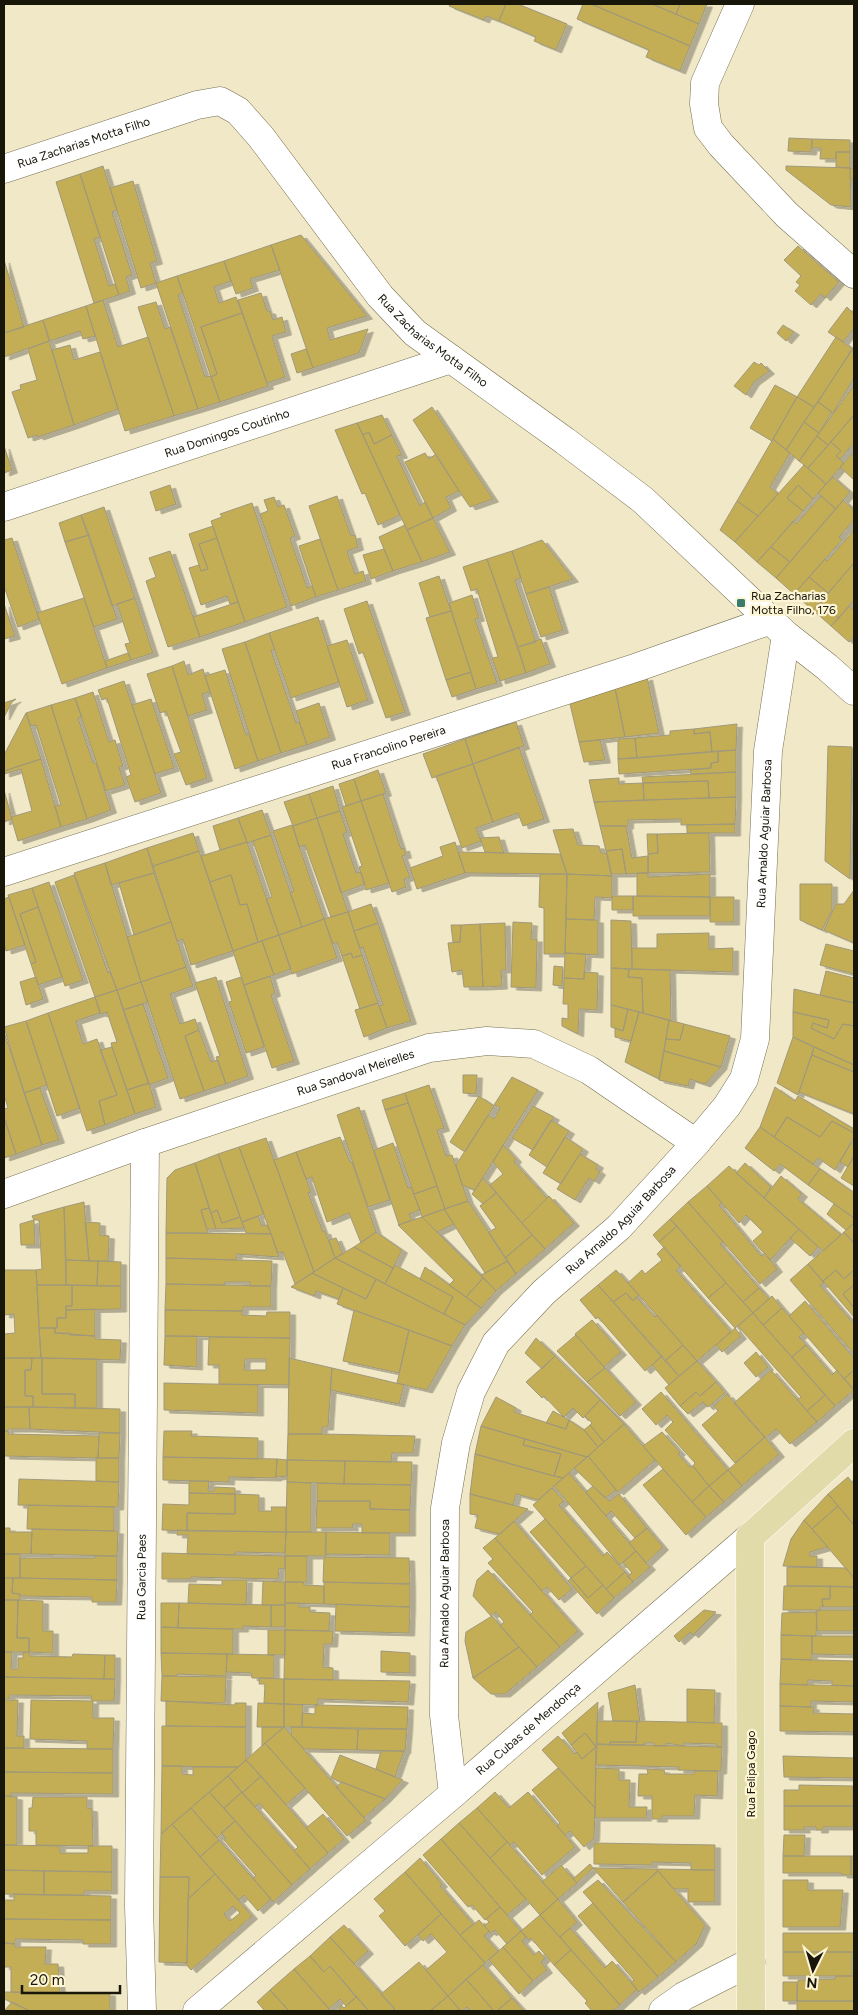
<svg xmlns="http://www.w3.org/2000/svg" width="858" height="2015" font-family="Figtree,sans-serif">
<style>
.building{fill:#c3ae57;stroke:#a0987a;fill-rule:evenodd;filter:url(#shadow)}
.lines{fill:none;stroke-linecap:round;stroke-linejoin:round}
.minor-casing{stroke:#766f51;stroke-width:29}
.major-casing{stroke:#fff;stroke-width:29}
.minor{stroke:#fff;stroke-width:28}
.major{stroke:#e1dba9;stroke-width:28}
.poi-dot{fill:#3a7c6d;stroke:#fdf5d4;stroke-width:2}
.labels{text-anchor:middle;dominant-baseline:central;stroke-width:4.5;stroke-linejoin:round;paint-order:stroke}
.street-label{font-size:12px;fill:#181509;stroke:#fdf5d4}
.poi-label{font-size:12px;fill:#181509;stroke:#fdf5d4;text-anchor:start}
</style>
<defs>
<filter id="shadow"><feDropShadow dx="5.5" dy="3" stdDeviation="0" flood-color="#0004"/></filter>
</defs>
<rect width="100%" height="100%" fill="#f0e8c7"/>
<!-- building -->
<path class="building" d="M450 4H506L499 21 486 16 484 20 449 6Z
M506 4H518L567 24 556 50 534 41 536 37 499 21Z
M583 4H591L690 46 680 71 646 57 649 50 577 19Z
M591 4H652L699 24 690 46Z
M652 4H680L676 14Z
M680 4H707L699 24 676 14Z
M789 138 812 139 811 152 788 151Z
M812 139 850 140V152H836V159H820L821 148H812Z
M836 152H850V168L836 167Z
M103 166 117 210 112 212 132 275 126 277 130 291 119 295 80 174Z
M786 166 850 168 851 207 831 205 786 170Z
M850 168H854V180H851Z
M80 174 100 237 94 239 109 286 115 284 119 295 94 303 56 182Z
M133 181 157 261 150 263 156 283 141 288 110 188Z
M301 235 367 316 327 328 330 340 368 329 359 353 313 368 271 245Z
M271 245 280 270 250 279 253 288 236 294 224 261Z
M798 246 839 282 825 298 821 294 811 305 795 291 800 285 796 282 801 276 784 260Z
M4 260 24 327 4 333Z
M224 261 231 281 214 287 219 303 236 297 242 313 201 327 217 374 211 377 177 276Z
M177 276 183 293 178 295 205 377 211 376 220 402 198 409 156 283Z
M261 293 267 311H270L273 320 282 317 286 332 272 336 285 377 267 383 238 300Z
M103 300 118 347 148 337 174 416 125 431 86 306Z
M156 302 165 329 170 327 198 409 174 416 138 307Z
M86 306 95 336 83 339 80 331 50 341 43 320Z
M847 307 854 314V328L843 342 828 332Z
M242 313 268 386 220 402 211 377 217 374 201 327Z
M43 320 49 341 4 357V333Z
M783 325 794 332 786 341 777 333Z
M836 337 853 349 814 407 797 397Z
M49 341 74 425 38 437 37 435 28 438 12 392 21 389 20 385 37 380 28 349Z
M70 345 74 360 100 352 118 409 74 425 52 350Z
M854 346V378L833 413 818 402Z
M306 349 313 368 297 373 291 354Z
M754 362 759 365 761 363 769 371 754 382 746 395 734 386Z
M775 385 797 397 772 441 750 428Z
M854 385V415L828 445 817 436Z
M797 397 814 407 786 450 773 439Z
M818 402 832 412 819 433 804 422Z
M432 407 493 499 470 507 459 491 413 420Z
M382 415 392 435 374 444 369 432 363 435 357 423Z
M854 415V443L840 459 836 456 841 451 831 442Z
M804 422 819 433 799 461 786 450Z
M357 423 400 515 378 525 365 493 362 494 335 430Z
M369 432 374 444 392 435 402 455 397 456 420 506 425 502 433 518 407 530 363 435Z
M817 436 828 445 808 468 799 461Z
M773 439 790 453 770 487 778 494 758 516 737 501Z
M831 442 841 451 836 456 844 463 826 484 808 468Z
M4 446 12 470 4 473Z
M854 452V480L840 467Z
M425 453 429 459 436 454 459 491 446 497 451 508 433 518 405 462Z
M804 465 826 484 813 499 798 485 787 498 803 511 757 562 735 542Z
M833 477 850 492 836 509 818 493Z
M170 485 176 504 156 511 150 492Z
M798 485 813 499 803 511 787 498Z
M337 496 351 536 355 535 358 547 347 551 355 574 363 571 366 581 338 590 309 506Z
M821 496 836 509 790 562 771 547 793 521 796 524Z
M274 497 278 507 284 505 295 536 290 538 307 588 312 586 316 597 291 606 260 514 268 511 264 500Z
M843 500 854 510V520L839 537 842 540 794 594 776 578Z
M737 501 758 516 735 542 720 530Z
M252 503 287 607 245 622 211 521 222 517 220 514Z
M104 507 135 598 112 606 81 515Z
M81 515 89 535 65 542 59 523Z
M433 518 450 552 422 562 407 530Z
M405 525 422 562 393 571 379 537Z
M213 526 217 538 199 544 208 569 201 571 189 534Z
M854 530V563L828 593 809 577 825 559 827 561Z
M89 535 117 619 94 627 65 542Z
M12 538 39 619 18 627 4 586V540Z
M217 538 238 602 230 604 227 596 201 605 189 568 199 565 201 571 208 569 199 544Z
M320 539 338 590 316 597 299 546Z
M542 540 573 579 526 594 512 551Z
M771 547 790 562 776 578 757 562Z
M384 549 393 571 371 579 363 555Z
M170 551 200 637 168 647 146 581 156 577 149 558Z
M512 551 521 578 515 580 536 642 518 647 487 559Z
M487 559 526 673 500 681 492 658 498 657 477 589 471 591 463 567Z
M854 563V600L839 618 821 602Z
M439 576 451 611 430 617 419 583Z
M809 577 828 593 813 610 794 594Z
M549 587 563 630 541 637 526 594Z
M472 595 479 618 475 619 497 683 476 689 449 603Z
M84 598 107 668 62 684 37 613Z
M135 598 153 653 131 660 125 644 130 643 117 604Z
M367 601 405 712 386 718 363 652 359 654 344 609Z
M238 602 245 622 200 637 193 617Z
M821 602 839 618 831 626 813 610Z
M4 604 15 636 4 639Z
M849 606 854 610V636L849 642 831 626Z
M451 611 471 672 446 680 426 618Z
M318 617 339 682 291 698 269 633Z
M269 633 275 650H271L296 723 299 722 307 745 281 753 245 642Z
M541 639 550 664 526 673 518 647Z
M347 640 368 700 347 707 327 646Z
M245 642 281 753 258 761 222 649Z
M128 653 131 660 107 668 105 661Z
M184 661 188 675 203 669 210 692 202 694 207 710 188 716 172 666Z
M172 666 207 778 186 785 174 754 181 752 166 711 160 713 147 674Z
M225 670 246 735 249 734 258 761 235 769 205 676Z
M471 672 476 689 452 697 446 680Z
M647 677 659 733 625 737 615 688Z
M124 681 161 793 135 802 126 777 131 775 107 698 102 700 98 690Z
M615 688 625 737 579 742 570 704Z
M93 692 109 742 115 740 123 766 119 767 125 785 106 791 75 698Z
M75 698 82 717 78 718 93 763H96L111 810 87 819 51 705Z
M16 699 12 702 4 717V703Z
M151 699 174 768 155 774 132 705Z
M319 703 330 737 307 745 296 711Z
M51 705 87 819 61 827 55 806 61 805 36 725 31 726 26 713Z
M26 713 41 759 4 771V755Z
M516 722 524 746 473 764 465 739Z
M737 724 736 750 712 752 710 732 694 734V729Z
M694 729V734L710 732 712 752 637 758 635 738 670 735V731Z
M635 738 637 758 618 759V739Z
M465 739 473 764 432 778 423 754Z
M600 740 605 760 584 762 579 742Z
M828 746 852 747 850 879 825 861Z
M519 747 544 819 523 826 518 813 493 822 473 764Z
M736 750V772L691 774 690 770 711 768V763L718 762V751Z
M718 751V762L711 763V768L619 774 618 759Z
M41 759 61 827 18 841 11 817 32 811 21 769 4 774V771Z
M473 764 493 822 476 828 481 841 462 848 436 776Z
M378 770 386 793 361 801 354 779Z
M736 772V797L709 798 708 781 643 783 642 777Z
M619 778V784L643 783 644 800 594 802 589 780Z
M354 779 361 801 346 806 339 784Z
M708 781 709 798 644 800 643 783Z
M333 786 340 811 317 818 309 794Z
M854 787V853H852Z
M4 790 12 819 4 822Z
M309 794 317 818 293 826 284 802Z
M383 794 401 849 404 848 406 855 402 856 410 877 404 879 406 887 392 892 361 801Z
M736 797 735 824 681 825V819L628 820V826H600L594 802Z
M361 801 389 883 366 890 359 867 362 866 342 807Z
M262 810 271 835 247 843 238 818Z
M340 811 347 832 343 834 356 873 361 872 365 884 341 893 317 818Z
M238 818 247 842 220 850 213 826Z
M317 818 348 912 331 917 305 845 299 847 293 826Z
M735 824V833H687V825Z
M292 825 324 919 302 927 290 892 294 891 273 831Z
M600 826H626L632 858 648 856V873L626 874 622 849 606 851Z
M573 829 578 845 599 846 601 853H607L612 876 567 874 553 830Z
M193 833 199 851 153 866 147 848Z
M709 833 710 872 648 873V854L658 853 657 834Z
M647 834H657L658 853 648 854Z
M271 835 302 927 279 935 266 899 272 897 253 841Z
M499 837 504 853 485 852 480 838Z
M247 842 279 935 258 942 247 904 240 905 231 875 210 882 201 856Z
M455 842 465 873 417 889 410 868 443 856 440 847Z
M147 848 154 873 111 885 105 863Z
M622 849 626 874H611L606 851Z
M199 851 233 951 191 965 183 939 177 941 153 866Z
M458 852 560 854 567 874 465 873Z
M105 863 141 982 117 990 74 873Z
M154 873 171 922 134 935 119 883Z
M637 873H648V877L710 874V897L637 896Z
M540 874H567L565 954H544V908L539 907Z
M567 874 612 876V898L595 897 594 920 566 919Z
M74 875 108 973 110 972 117 990 95 997 55 882Z
M231 875 240 905 247 904 258 942 233 951 210 882Z
M49 882 83 980 65 986 32 888Z
M800 884H832V910L822 930 800 920Z
M32 888 38 907 20 914 36 962 31 964 8 895Z
M854 890V943L824 930 836 904H844Z
M612 896H633V910H612Z
M633 896 710 897V916H633Z
M9 897 25 945 6 951 4 944V899Z
M710 897H734V922H710Z
M371 904 378 923 354 931 348 912Z
M38 907 62 977 38 985 31 964 36 962 20 914Z
M348 912 362 955 353 958 351 953 342 956 337 942 333 944 324 919Z
M324 919 337 958 292 974 279 935Z
M566 919 598 920V955L565 953Z
M611 920 631 921 632 969 611 968Z
M171 922 186 967 141 982 127 937Z
M513 922 532 923 531 939H537L536 988 511 987Z
M378 923 411 1021 387 1028 379 1006 383 1005 363 947 360 948 354 931Z
M505 923 506 970H501L502 986 483 987 480 924Z
M480 924 483 987H464L462 970 452 972 448 943 460 942 461 925Z
M451 925H461L460 942H453Z
M709 933V949L733 948V972L632 969V948H657V934Z
M279 935 291 969 274 975 262 941Z
M262 941 274 975 244 985 233 951Z
M826 944 854 951V974L820 965Z
M351 953 353 958 362 955 378 1003 360 1009 342 956Z
M565 953 586 954 584 979 564 978Z
M554 966 563 967 562 986 553 985Z
M186 967 193 986 170 994 180 1024 195 1019 199 1030 185 1036 204 1091 180 1099 141 982Z
M611 968 629 969 628 977 642 978 643 1013 611 1005Z
M629 969 670 970 671 1021 643 1013 642 978 628 977Z
M826 971 854 978V1003L820 995Z
M584 972 598 973 597 1010 579 1009 578 1034 562 1026V1018L568 1019V1004H563L564 978 584 979Z
M270 976 275 993 271 995 294 1061 272 1068 244 985Z
M36 977 43 999 26 1005 20 982Z
M216 977 248 1076 226 1084 216 1057 220 1056 195 983Z
M241 977 264 1047 246 1053 229 1002 232 1001 226 982Z
M141 982 148 1002 123 1010 117 990Z
M794 989 854 1003V1026L843 1024 834 1039 811 1028 813 1023 827 1028 829 1020 793 1012Z
M117 990 149 1083 127 1090 112 1047 111 1043 117 1042 107 1012 101 1014 95 997Z
M95 997 100 1013 76 1021 83 1044 97 1039 117 1095 99 1101 105 1125 87 1131 48 1013Z
M378 1003 387 1028 364 1037 355 1010Z
M143 1004 168 1078 149 1085 123 1010Z
M611 1005 628 1009 623 1031 611 1027Z
M628 1009 639 1012 631 1041 615 1037V1028L623 1031Z
M639 1012 669 1020 659 1079 625 1062Z
M793 1012 829 1020 827 1028 813 1023 811 1028 834 1039 843 1024 854 1026V1065L793 1037Z
M48 1013 80 1108 57 1116 26 1021Z
M669 1020 684 1024 680 1040 666 1039Z
M26 1021 47 1085 24 1093 4 1027Z
M684 1024 730 1036 721 1067 664 1051 666 1039 680 1040Z
M199 1030 211 1062 218 1060 226 1084 204 1091 185 1036Z
M4 1032 42 1145 16 1154 4 1117V1109L8 1108 4 1095Z
M793 1037 814 1047 798 1095 777 1083Z
M112 1047 135 1114 105 1125 99 1101 117 1095 100 1050Z
M814 1047 854 1065V1072L812 1055Z
M664 1051 721 1067 705 1084 690 1079 688 1086 659 1080Z
M812 1055 854 1072V1114L799 1092Z
M463 1075H477L476 1094 463 1093Z
M512 1077 538 1090 475 1190 462 1185 456 1165 488 1115 494 1119 500 1108 494 1105Z
M149 1083 156 1107 135 1114 127 1090Z
M429 1085 444 1128 437 1130 446 1156 452 1155 468 1201 445 1209 405 1093Z
M775 1087 795 1101 798 1096 854 1129V1133L832 1121 820 1137 787 1117 774 1137 760 1127Z
M40 1088 59 1140 42 1145 24 1093Z
M405 1093 408 1103 385 1110 382 1100Z
M479 1096 494 1106 465 1152 450 1142Z
M408 1103 437 1186 414 1194 385 1110Z
M533 1106 554 1117 533 1150 512 1138Z
M359 1107 390 1200 368 1207 337 1115Z
M4 1117 16 1154 4 1158Z
M787 1117 820 1137 832 1121 854 1133V1137L835 1170 818 1158 813 1164 774 1137Z
M551 1120 569 1131 547 1167 529 1155Z
M760 1127 820 1169 808 1185 780 1164 774 1171 745 1148Z
M340 1137 350 1162H352L376 1232 361 1243 349 1213 327 1222 312 1177 306 1179 296 1152Z
M565 1137 583 1149 561 1184 543 1173Z
M266 1138 314 1272 295 1284 283 1252 278 1253 239 1147Z
M393 1143 408 1188 411 1187 420 1210 409 1214 412 1220 399 1225 374 1150Z
M851 1143 854 1145V1156L848 1167 840 1162Z
M503 1145 516 1159 514 1162 547 1198 522 1223 490 1185 503 1174 493 1162Z
M239 1147 264 1214 242 1222 218 1154Z
M296 1152 311 1192 308 1193 323 1232 325 1231 335 1258 314 1272 274 1160Z
M218 1154 240 1217 222 1223 217 1210 211 1213 195 1163Z
M580 1154 598 1165 596 1169 600 1172 594 1181 589 1178 575 1200 557 1189Z
M854 1156V1186L841 1178Z
M195 1163 209 1208 201 1210 208 1233H166L167 1178 175 1170Z
M745 1163 771 1187 764 1198 736 1173Z
M729 1166 799 1229 770 1260 753 1241 763 1232 746 1215 739 1223 707 1186Z
M820 1169 854 1193V1218L808 1185Z
M781 1176 802 1194 798 1199 841 1235 823 1251 764 1198Z
M483 1178 496 1193 483 1204 472 1194Z
M437 1186 445 1209 422 1217 414 1194Z
M707 1186 722 1203 719 1205 761 1256 765 1253 777 1269 760 1284 688 1202Z
M496 1193 532 1235 505 1258 488 1232 496 1228 480 1206Z
M549 1196 574 1223 545 1249 522 1223Z
M468 1201 508 1261 485 1273 444 1209Z
M84 1202 89 1261 66 1260 64 1207Z
M688 1202 723 1242 720 1244 759 1288 743 1302 670 1219Z
M834 1204 854 1218V1223L846 1230 827 1214Z
M64 1207 66 1285H37L36 1270 42 1269 39 1220H34L32 1216Z
M209 1208 211 1213 216 1229H207L201 1210Z
M444 1209 454 1224 437 1232 422 1217Z
M217 1210 222 1223 240 1217 244 1228 216 1229 211 1213Z
M258 1216 262 1226 267 1225 271 1234 246 1233 242 1222Z
M422 1217 483 1278 466 1297 449 1285 454 1280 398 1225Z
M670 1219 677 1226 659 1242 653 1235Z
M34 1220 35 1245H21L20 1224Z
M85 1222 100 1223V1235L109 1236 108 1261H89Z
M854 1223V1243L844 1232Z
M677 1226 726 1283 708 1298 659 1242Z
M799 1229 818 1247 810 1256 790 1238Z
M376 1232 402 1250 393 1268 354 1247Z
M844 1232 854 1244V1270L844 1279 836 1270 823 1281 808 1264Z
M166 1233 271 1234 279 1257 237 1254 236 1260 166 1258Z
M532 1235 545 1249 516 1274 505 1258Z
M336 1238 343 1254 335 1258 329 1240Z
M354 1247 393 1268 385 1284 335 1258Z
M664 1247 681 1266 676 1270 731 1332 697 1361 628 1283 642 1270 645 1274 662 1260 657 1254Z
M166 1258 272 1261 271 1286H250V1282H225V1285L166 1284Z
M335 1258 376 1279 366 1299 312 1273Z
M66 1260 98 1261 97 1286 66 1285Z
M98 1261 121 1262V1286H97Z
M508 1261 516 1274 496 1291 481 1275Z
M808 1264 824 1283 820 1285 854 1324V1354L790 1280Z
M395 1265 453 1297 444 1314 385 1284Z
M425 1267 481 1308 465 1325 444 1314 453 1297 420 1279Z
M4 1270H36L41 1358H4V1334L15 1333 14 1314 4 1315Z
M616 1270 639 1295 633 1301 626 1293 613 1302 598 1285Z
M836 1270 844 1279 854 1270V1285L843 1294 854 1308V1317L823 1281Z
M312 1273 343 1288 339 1299 316 1291 315 1296 291 1287Z
M483 1278 496 1291 481 1308 466 1297Z
M376 1279 465 1325 452 1346 337 1304 343 1288 366 1299Z
M726 1283 753 1313 735 1328 708 1298Z
M166 1284 271 1286V1307H243V1311L165 1310Z
M37 1285H72V1306H66V1318H57V1328H39Z
M72 1285 121 1286V1309L66 1310V1306H72Z
M598 1285 662 1356 645 1371 598 1317 596 1319 580 1300Z
M854 1285V1308L843 1294Z
M759 1288 769 1299 753 1313 743 1302Z
M626 1293 633 1301 636 1297 655 1317 657 1315 683 1345 665 1361 613 1302Z
M772 1296 782 1308 763 1325 753 1313Z
M805 1301 854 1358V1370L844 1379 789 1316Z
M782 1308 804 1333 799 1337 806 1345 792 1357 763 1325Z
M95 1309V1336L55 1333V1328H57V1318H66V1310Z
M165 1310 242 1311V1315L266 1316 267 1312H290V1338L165 1336Z
M354 1310 409 1330 399 1373 343 1361Z
M753 1313 825 1395 807 1411 797 1400 801 1397 738 1326Z
M592 1320 621 1352 604 1367 575 1334Z
M39 1328H55V1333H70V1335L95 1336V1339L121 1340 120 1360 41 1358Z
M735 1328 741 1336 722 1352 716 1345Z
M409 1330 452 1346 427 1390 397 1383Z
M576 1335 605 1368 587 1382 557 1351Z
M165 1336H197V1367L164 1365Z
M209 1337 290 1338 289 1385 219 1384V1365H208ZM245 1359H266V1370H244Z
M536 1338 555 1356 542 1369 525 1353Z
M683 1345 697 1361 679 1376 665 1361Z
M806 1345 832 1375 837 1370 854 1390 835 1406 792 1357Z
M756 1352 768 1367 756 1377 744 1363Z
M555 1356 600 1400 583 1418 573 1408 564 1417 544 1396 542 1398 526 1382Z
M662 1356 679 1376 669 1385 652 1365Z
M4 1358H32L31 1370H25V1396H33V1407H4Z
M32 1358H42V1394H75V1408L33 1407V1396H25V1370H31Z
M42 1358 97 1359V1408H75V1394H42Z
M289 1358 332 1368 328 1427H322V1434H288Z
M697 1361 716 1382 700 1396 696 1392 680 1406 665 1388Z
M332 1368 404 1385 399 1404 330 1390Z
M605 1368 636 1402 620 1416 587 1382Z
M771 1370 817 1422 790 1444 776 1429 765 1438 734 1403Z
M854 1370V1390L844 1379Z
M716 1382 725 1393 708 1407 703 1402 688 1414 680 1406 696 1392 700 1396Z
M164 1383 258 1385V1413L164 1410Z
M661 1392 728 1470 709 1486 693 1466 695 1463 665 1430 673 1422 667 1415 656 1425 642 1409Z
M727 1394 765 1437 735 1463 702 1425 718 1411 714 1406Z
M825 1395 835 1406 817 1422 807 1411Z
M496 1397 516 1408 514 1412 566 1429 569 1420 584 1430 598 1447 587 1457 481 1426Z
M600 1400 624 1424 604 1442 590 1425 592 1423 585 1416Z
M4 1407H29L30 1429H8V1431H4Z
M29 1407 120 1409V1433L30 1429Z
M553 1411 569 1420 566 1429 546 1423Z
M624 1424 655 1460 618 1492 588 1456Z
M590 1425 604 1442 598 1447 584 1430Z
M481 1426 525 1439 523 1445 561 1454 554 1476 475 1454Z
M4 1431H9L8 1434 99 1436 98 1458 4 1456Z
M164 1431H192L191 1436 258 1438V1459L163 1457Z
M662 1432 680 1452 678 1454 690 1467 693 1466 709 1486 692 1502 643 1446Z
M99 1433H120L119 1458H98Z
M288 1434H322L415 1436 413 1453H392L391 1462 345 1461 287 1460Z
M765 1437 779 1454 742 1486 728 1470Z
M525 1439 587 1457 563 1478 554 1476 561 1454 523 1445Z
M475 1454 554 1476 563 1478 538 1500 516 1494 513 1505 470 1494Z
M588 1456 616 1490 605 1498 574 1468Z
M163 1457 277 1459 276 1478 229 1477V1482L163 1480Z
M96 1458H119V1482L96 1481Z
M277 1459 287 1460V1476L276 1477Z
M287 1460 345 1461 344 1484 287 1482Z
M345 1461 412 1462 411 1485 344 1484Z
M663 1469 706 1517 686 1535 643 1485Z
M728 1470 742 1486 724 1502 709 1486Z
M569 1473 636 1551 620 1565 554 1486Z
M848 1477 854 1485V1525L828 1494Z
M19 1479 119 1482 118 1507 18 1505Z
M189 1481H209L208 1491H214L215 1487 235 1488V1494L189 1493Z
M287 1482 311 1483V1532H286Z
M317 1483 411 1485 410 1510 370 1509V1501H317Z
M593 1486 609 1501 619 1494 647 1528 635 1538 611 1511 606 1516 586 1492Z
M709 1486 724 1502 706 1517 692 1502Z
M552 1488 564 1501 559 1505 603 1556 607 1552 625 1572 606 1589 533 1505Z
M189 1493 235 1494V1514L187 1513V1531L162 1530 163 1504 189 1505Z
M235 1494 259 1495V1511H272L271 1507H286V1532L187 1531V1513L235 1514Z
M470 1494 513 1505 528 1509 500 1534 475 1528 478 1515 470 1514Z
M828 1494 838 1506 812 1529 804 1520Z
M317 1501H370V1509L410 1510V1533H362V1524H352L353 1528H316Z
M28 1505 114 1507V1531L27 1529Z
M838 1506 854 1525V1578L812 1529Z
M545 1519 586 1566 571 1578 530 1532Z
M804 1520 828 1547 810 1552V1556H817V1567L783 1566 791 1539Z
M514 1521 572 1589 559 1600 547 1587 542 1591 495 1538Z
M4 1528H10V1532H32L31 1554H4Z
M647 1528 663 1547 646 1563 629 1543Z
M32 1529 118 1531 117 1556 31 1554Z
M177 1530 286 1532 285 1553 236 1552 235 1555 187 1554 188 1535H177Z
M286 1532H326V1556H285Z
M326 1532 390 1533V1555L325 1554Z
M495 1538 578 1631 560 1647 530 1615 533 1612 488 1563 493 1559 483 1548Z
M636 1551 650 1567 633 1582 627 1576 632 1573 623 1562Z
M162 1553 285 1556V1569L279 1568 278 1579 191 1577V1579H162Z
M4 1554H20V1578H4Z
M95 1556H117V1580L20 1578V1558H95Z
M285 1556H307V1582H285Z
M324 1557 409 1558 410 1584 323 1582Z
M586 1566 603 1585 588 1598 571 1578Z
M787 1567 846 1568 854 1578V1587L787 1586Z
M488 1570 560 1647 537 1667 500 1626 504 1622 496 1612 491 1616 473 1596 477 1580Z
M625 1572 633 1582 614 1598 606 1589Z
M4 1578H13L12 1593 20 1594V1600H4Z
M13 1578 117 1580 116 1602H92V1597L20 1596V1594L12 1593Z
M571 1578 588 1598 603 1585 614 1598 597 1614 568 1581Z
M222 1580H247L246 1605 188 1603 189 1584 222 1585Z
M263 1581 285 1582V1605H262Z
M285 1582H303L304 1585 324 1586V1604L285 1603Z
M324 1582 410 1584V1607L324 1604Z
M784 1586H830V1599H822L823 1607H820V1610H783Z
M830 1586 854 1587V1607H823L822 1599H830Z
M4 1600H18L17 1638H29V1652H4Z
M18 1600 43 1601V1631H53V1653L29 1652V1638H17Z
M161 1603H179L178 1628 161 1627Z
M179 1603 271 1605V1627L243 1626V1629H233L178 1628Z
M285 1603H299V1607H310V1612L330 1613 329 1631 285 1630Z
M336 1604 410 1607 409 1633 335 1631Z
M271 1605H285V1627H271Z
M704 1610 716 1612 693 1635 690 1632 679 1642 674 1636Z
M820 1610H854V1631H817L816 1611Z
M817 1612 816 1636 781 1635 782 1613Z
M492 1616 519 1647 473 1678 465 1641 466 1632Z
M161 1627 233 1629V1654L161 1653Z
M268 1630H285V1655H268Z
M285 1630 333 1631 332 1644H324L323 1667 333 1668V1680L284 1679Z
M781 1635 812 1636V1660L781 1659Z
M812 1636H854V1655L812 1654Z
M519 1647 537 1667 505 1694H491L473 1678Z
M381 1651 410 1653V1673L381 1672Z
M4 1652H12L11 1669H18V1658H23V1652L30 1653V1656L72 1657 73 1654 105 1655 104 1679 4 1677Z
M161 1653 227 1654 226 1676 177 1674V1676H162Z
M227 1654 274 1655V1678H252L251 1673 226 1672Z
M105 1655H115V1679H104Z
M781 1659 854 1661V1686L832 1685V1681L808 1680V1685L780 1684Z
M162 1676 226 1677 225 1703 161 1701Z
M4 1677 115 1679 114 1701H92L91 1696 10 1695 9 1699H4Z
M260 1678 284 1679V1704L264 1703 265 1684H259Z
M284 1679 410 1681 408 1702 318 1699V1705L284 1704Z
M780 1684 854 1686V1702L811 1701V1707L780 1706Z
M635 1685 640 1722 613 1721 608 1693Z
M687 1689 715 1690 714 1723 687 1722Z
M4 1700H18L17 1736H24V1748H4Z
M31 1700 93 1701V1718H114L113 1749H87V1741L30 1739Z
M166 1701 235 1705V1703H246V1727L166 1726Z
M598 1702 596 1747 585 1733 571 1745 562 1733Z
M258 1703 284 1704V1727H257Z
M284 1704 303 1705 302 1727H284Z
M315 1705 408 1707 407 1729 302 1727V1713L315 1714Z
M780 1706 814 1707 813 1713 854 1714V1732L780 1731Z
M597 1721H637L636 1742H610V1745L597 1744Z
M637 1721 722 1723V1747H717V1744L684 1743V1746L666 1743V1746H654V1743H644L645 1745H610V1742H636Z
M162 1726 246 1727V1760L238 1767 162 1766Z
M262 1727H284L262 1746Z
M284 1727 366 1820 347 1836 265 1743Z
M291 1727 358 1729 357 1750 304 1749 291 1735Z
M358 1729H407L405 1751 357 1750Z
M585 1733 596 1747 582 1759 571 1745Z
M558 1736 575 1754 577 1752 582 1759 596 1747 595 1808 542 1750Z
M265 1743 305 1788 286 1805 246 1760Z
M597 1744 722 1747 721 1771 678 1770 679 1767 596 1765Z
M4 1748 113 1749V1773L4 1772Z
M381 1751H404L395 1777 376 1769Z
M340 1755 350 1759 403 1780 385 1799 331 1778Z
M783 1756 854 1758V1778L784 1777Z
M246 1760 261 1776 242 1793 228 1776Z
M162 1766H182V1774L193 1775V1767H238L161 1834Z
M558 1768 595 1808 594 1838 584 1847 570 1831 565 1835 557 1826 560 1823 532 1790Z
M596 1768 619 1769V1780H630L629 1807H647L646 1818H595Z
M647 1769 664 1770 665 1774H694V1771H718L717 1796 695 1795 694 1816H662V1819H652V1796H638L639 1774H648Z
M4 1772 113 1773V1794L11 1793V1796H4Z
M228 1776 242 1792 224 1808 209 1792Z
M261 1776 328 1853 310 1869 294 1851 298 1847 259 1803 255 1807 242 1793Z
M342 1782 385 1799 364 1818 336 1787Z
M799 1785 853 1786V1806H784V1790H799Z
M209 1792 235 1821 217 1838 191 1808Z
M242 1792 310 1869 292 1885 224 1808Z
M495 1792 509 1808 528 1792 575 1847 542 1875 514 1842 510 1845 477 1808Z
M4 1796 17 1797V1845H4Z
M33 1797H87V1808L92 1809 93 1846 36 1845V1831H29V1808H32Z
M784 1806H853V1827H823V1830H816V1827H804L805 1830H784Z
M191 1808 219 1840 200 1857 172 1824Z
M477 1808 507 1842 490 1858 459 1823Z
M323 1814 344 1839 328 1853 306 1828Z
M235 1821 292 1885 273 1902 253 1878 256 1876 224 1840 226 1838 221 1833Z
M459 1823 526 1899 507 1915 441 1839Z
M172 1824 215 1874 188 1899 189 1877H160L161 1834Z
M784 1835H805L804 1856H783Z
M441 1839 500 1907 485 1920 472 1905 468 1907 423 1855Z
M219 1840 271 1899 258 1911 244 1895 239 1900 200 1857Z
M507 1842 558 1899 540 1915 490 1858Z
M594 1843 715 1845V1870H691V1863L652 1862V1865L594 1864Z
M4 1845 60 1846V1853H88V1846H112V1872L4 1870Z
M783 1856H851V1875H842L841 1873H783Z
M851 1856H854V1875H851Z
M420 1858 442 1884 440 1886 473 1924 460 1935 405 1872Z
M590 1864 593 1868 577 1883 573 1879Z
M561 1865 577 1883 558 1899 542 1882Z
M593 1868 656 1869 658 1871 623 1902Z
M656 1869 715 1870V1902H688V1889H674Z
M4 1870 44 1871V1895L4 1894Z
M44 1871 112 1872V1891H84V1895H44Z
M658 1871 705 1925 697 1943 676 1962 623 1902Z
M405 1872 441 1914 405 1946 379 1916 385 1911 374 1899Z
M215 1874 252 1916 191 1970 185 1963H187L188 1899ZM233 1906 240 1913 230 1921 224 1914Z
M160 1877H189L187 1963 159 1962Z
M598 1880 676 1962 658 1977 583 1892Z
M783 1880H808V1890H843L840 1927H783Z
M14 1894 111 1896V1920L4 1919V1900H14Z
M558 1899 577 1922 560 1937 540 1915Z
M593 1903 658 1977 639 1992 631 1983 634 1980 578 1916Z
M500 1907 521 1931 507 1944 495 1930 491 1933 484 1926 489 1922 486 1919Z
M441 1914 485 1963 448 1996 426 1970 447 1952 431 1934 423 1941 418 1935Z
M540 1915 571 1950 554 1965 531 1938 529 1940 521 1931Z
M4 1919 111 1920V1944H83V1940L15 1939V1944L4 1943Z
M479 1920 489 1931 484 1936 498 1951 485 1963 460 1935Z
M344 1925 368 1951 354 1964 330 1937Z
M570 1928 605 1968 612 1961 637 1989 620 2005 560 1937Z
M521 1931 526 1937 522 1941 534 1955 539 1951 545 1958 541 1962 547 1970 533 1981 503 1947Z
M783 1933H854V1952H783Z
M330 1937 395 2009 392 2011H369L330 1966 324 1972 310 1956Z
M4 1943 15 1944V1947H46L45 1964H58L60 1993 11 1992V1967H4Z
M503 1947 533 1981 519 1994 489 1960Z
M571 1950 620 2005 613 2011H592L585 2003 587 2001 554 1965Z
M783 1952H852V1976H783Z
M310 1956 324 1972 330 1966 356 1997 346 2006 340 1999 329 2009 294 1969Z
M419 1962 448 1996 430 2011H396L381 1994Z
M483 1965 512 1998 497 2011H494L466 1979Z
M294 1969 329 2009 331 2011H289L270 1990Z
M836 1976H854V2001H797L798 1980 835 1979Z
M466 1979 494 2011H471L467 2007 462 2011 459 2009 448 1996Z
M783 1982H797V2001H783Z
M270 1990 289 2011H265L257 2002Z
M4 1992 110 1993V2011H30L4 1999Z
M448 1996 459 2009 456 2011H430Z
M356 1997 369 2011H338L341 2005 344 2008Z
M512 1998 524 2011H497Z
M797 2001H854V2011H797Z
M12 2002 30 2011H4Z"/>
<g class="lines">
<defs>
<g id="minor">
<path d="M740 4 705 83 704 104 708 128 721 145 787 215 854 274"/>
<path id="s1" d="M4 169 197 105 220 101 238 111 261 137 380 296 415 333 565 441 643 500 786 635 827 667 854 691"/>
<path id="s2" d="M4 507 451 359"/>
<path id="s3" d="M4 872 638 667 771 620"/>
<path id="s4" d="M4 1194 145 1143 429 1048 487 1041 534 1044 589 1070 696 1143"/>
<path id="s5" d="M453 1794 444 1715 445 1508 456 1443 471 1392 496 1343 544 1292 619 1227 696 1143 727 1106 744 1079 755 1039 768 751 786 635"/>
<path id="s6" d="M142 2011 139 1906 145 1143"/>
<path id="s7" d="M197 2011 453 1794 750 1537"/>
<path d="M663 2011 684 1996 751 1962"/>
</g>
<path id="major" d="M751 2011 750 1537 854 1443"/>
</defs>
<!-- minor casing -->
<use href="#minor" class="minor-casing"/>
<!-- major casing -->
<use href="#major" class="major-casing"/>
<!-- minor -->
<use href="#minor" class="minor"/>
<!-- major -->
<use href="#major" class="major"/>
</g>
<!-- markers -->
<rect class="poi-dot" x="736" y="598" width="10" height="10" rx="2.5"/>
<g class="labels">
<!-- street labels -->
<g class="street-label">
<text stroke="none"><textPath href="#s1" startOffset="84">Rua Zacharias Motta Filho</textPath></text>
<text stroke="none"><textPath href="#s1" startOffset="550">Rua Zacharias Motta Filho</textPath></text>
<text stroke="none"><textPath href="#s2" startOffset="235">Rua Domingos Coutinho</textPath></text>
<text stroke="none"><textPath href="#s3" startOffset="404">Rua Francolino Pereira</textPath></text>
<text stroke="none"><textPath href="#s5" startOffset="1071">Rua Arnaldo Aguiar Barbosa</textPath></text>
<text stroke="none"><textPath href="#s4" startOffset="372">Rua Sandoval Meirelles</textPath></text>
<text stroke="none"><textPath href="#s5" startOffset="636">Rua Arnaldo Aguiar Barbosa</textPath></text>
<text stroke="none"><textPath href="#s6" startOffset="434">Rua Garcia Paes</textPath></text>
<text stroke="none"><textPath href="#s5" startOffset="201">Rua Arnaldo Aguiar Barbosa</textPath></text>
<text stroke="none"><textPath href="#s7" startOffset="435">Rua Cubas de Mendonça</textPath></text>
<text transform="translate(751 1774) rotate(-90)">Rua Felipa Gago</text>
</g>
<!-- poi labels -->
<g class="poi-label">
<text x="751" y="596">Rua Zacharias<tspan x="751" dy="14">Motta Filho, 176</tspan></text>
</g>
</g>
<!-- border -->
<rect width="858" height="2015" fill="none" stroke="#181509" stroke-width="10"/>
<!-- north arrow -->
<g transform="translate(813 1970) rotate(185)" stroke="#fdf5d4" stroke-width="4" paint-order="stroke">
<path d="M0-4L9 19L0 12L-9 19Z" fill="#181509"/>
<text y="-8" font-size="14" font-weight="bold" text-anchor="middle" fill="#181509">N</text>
</g>
<!-- scale -->
<path d="M22 1985v8h98v-8" fill="none" stroke="#181509" stroke-width="2.5"/>
<text x="30" y="1985" font-size="15" fill="#181509" stroke="#fdf5d4" stroke-width="4" paint-order="stroke">20 m</text>
</svg>
